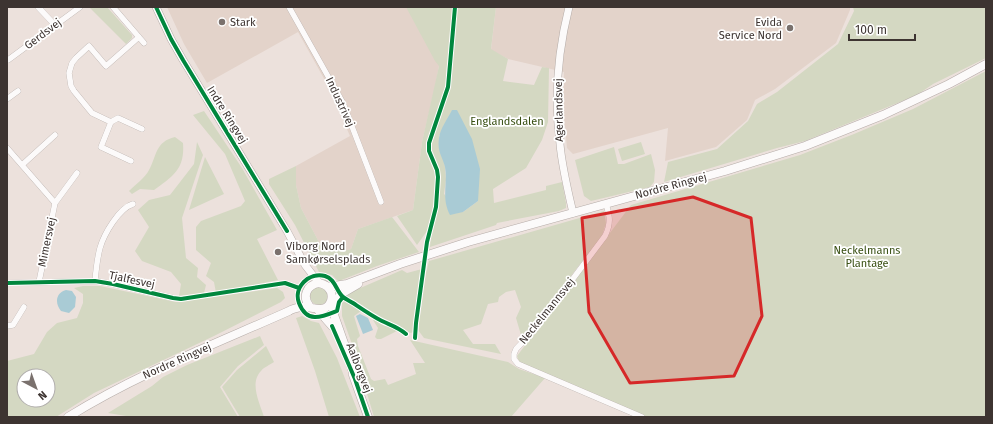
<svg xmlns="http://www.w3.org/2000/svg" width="993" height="424" font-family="'Fira Sans',sans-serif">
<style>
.industrial{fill:#e3d3ca}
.green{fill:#d4d8c2;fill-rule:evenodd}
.water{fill:#a9cbd5}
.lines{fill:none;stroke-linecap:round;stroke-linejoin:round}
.minor-casing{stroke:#b5aca8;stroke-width:6}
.tertiary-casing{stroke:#b5aca8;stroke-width:8}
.primary-casing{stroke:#b5aca8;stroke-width:9}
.minor{stroke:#fcfafa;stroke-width:5.5}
.tertiary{stroke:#fcfafa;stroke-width:7}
.primary{stroke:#fcfafa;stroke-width:8}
.cycleway-casing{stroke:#fff;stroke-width:6}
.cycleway{stroke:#00873e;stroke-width:4}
.marked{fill:#d62828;fill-opacity:0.2;stroke:#d62828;stroke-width:3;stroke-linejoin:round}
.poi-dot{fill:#7a716d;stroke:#fff;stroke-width:1.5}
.labels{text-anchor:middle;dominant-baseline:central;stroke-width:3.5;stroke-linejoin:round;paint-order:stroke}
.poi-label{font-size:11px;fill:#3d3431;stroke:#fff;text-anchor:start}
.street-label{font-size:11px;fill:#3d3431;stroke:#fff}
.park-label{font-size:11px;fill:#384f12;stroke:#fff}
</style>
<rect width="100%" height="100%" fill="#ece1dc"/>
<!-- industrial -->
<path class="industrial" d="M167 7H450L435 87 422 142 413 210 358 229 351 249 343 251 338 249 328 250 320 244 301 208 296 185V166L350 136 327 84 298 32 207 83 184 44Z
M496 7H850V10L836 43 775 89 755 100 747 120 716 147 665 161 668 128 573 154 567 148 563 106 564 72 508 59 491 50Z"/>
<!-- green -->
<path class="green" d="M89 7H107L132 35V38L126 44Z
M406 7H496L491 49 508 59 503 81 534 85 542 67 549 68 548 122 542 140 526 168 493 189 494 203 546 190V186L562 182 566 203V208L559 211 497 223 496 225 430 247 432 224 417 245 397 216 413 210 422 142 439 66 435 61ZM446 123 478 201 463 212 444 194 446 180 445 167 439 136Z
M853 7H986V58L933 84 917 95 805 141 777 148 664 182 668 162 717 149 748 121 757 104 777 92 838 44 854 11Z
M986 71V417H646L519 362 517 356 631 205 800 155 854 134 913 109Z
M204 111 242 168 277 230 257 239 278 280 216 293 214 282 206 276 211 263 196 250V227L201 221 241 206 245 201 225 154 193 115Z
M175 137 183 143C185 169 173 176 154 190L140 189 132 194 129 191C135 185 145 178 149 170 157 155 155 142 175 137Z
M197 142 203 155 182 218 186 258 198 268 197 277 206 285 204 293 179 296 181 284 171 272 142 261 135 251 149 227 138 210 149 200 170 195 194 164Z
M641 142 645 154 622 161 618 149Z
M614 147 618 164H624L651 154 655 170 654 182 650 187 591 201 584 196 575 160Z
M205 157 224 194 189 210Z
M296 166V185L301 208 320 244 328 250 338 249 343 251 351 249 358 229 392 217 419 252 377 266 339 281 337 280 332 275 319 272 295 225 269 184V179Z
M604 211 606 223 602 236 577 268 530 331 521 335 516 318 521 307 515 290 506 292 499 297 498 302 488 304 481 324 463 330 473 344H495L501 354 433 340 424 338 418 330 426 273 429 261Z
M422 269 413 332 411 333 405 331 397 325 387 322 369 311 347 297 351 292 402 270 407 273Z
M83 286H100L176 302 277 288 283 292 285 298 281 302 214 336 94 393 56 417H7V361L34 354 47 332 57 323 77 318 83 303V294L74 288ZM24 376H48V400H24Z
M310 296a9 9 0 1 1 18 0a9 9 0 1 1-18 0Z
M346 300 361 311 354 316 360 336 357 339 358 346 371 379 374 381 385 379 388 385 416 374 413 363H425L410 340 508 362 519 369 545 378 511 417H374L354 350 342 316V303Z
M302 316 311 321 319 323 337 358 360 417H329L315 371 296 318Z
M375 318 385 324 395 327 398 329 397 331 381 339H377L375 337 378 328 373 320Z
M260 336 264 345 238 366 220 387 238 417H132L108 413 152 386 163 377 187 365Z
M266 346 274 362C270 365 264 367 261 371 249 383 260 404 264 417H240L222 387 237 370Z"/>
<!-- water -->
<path class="water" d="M452 110H457L472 139 480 169 478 201 463 212 450 215C441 198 448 184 445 167 442 155 437 152 439 138 440 129 448 118 452 110Z
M66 290 72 291 76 297 75 307 69 313 61 311C55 304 55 293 66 290Z
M360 314 368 318 373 330 363 334 356 316Z"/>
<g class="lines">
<defs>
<path id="minor" d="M38 7 55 25
M113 7 144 43
M289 7 343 103 381 202
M139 37 106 66 89 46 76 58 72 63 69 73 71 86 74 91 92 113 111 122 118 118 142 129
M7 59 8 60 80 7
M7 99 18 91
M111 122 101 147 131 161
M7 148 55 203 39 282
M22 165 55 135
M55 203 77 173
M606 204C610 216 611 224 605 236L536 328 516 349 514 354V359L518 364 642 417
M95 281C96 270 97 259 100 248 104 234 119 208 133 204
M7 283 95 281 113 284 173 298
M7 326 13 325 24 307"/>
<path id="tertiary" d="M156 7 171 39 183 60 287 231 305 265 319 283
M569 7C558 51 554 99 560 144 562 167 568 191 573 213"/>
<path id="primary" d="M328 287 347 284 400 264 468 242 725 171 805 146 883 115 949 84 986 64
M318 310 332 326
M353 375 368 417
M355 379 345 346 333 312 334 305 341 294 358 284
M68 417C137 374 215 344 289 311 292 309 297 308 301 307 311 305 325 316 331 301 332 297 332 292 329 289 327 285 323 284 319 283 306 285 302 297 310 307"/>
</defs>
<!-- minor casing -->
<use href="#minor" class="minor-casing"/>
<!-- tertiary casing -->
<use href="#tertiary" class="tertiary-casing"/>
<!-- primary casing -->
<use href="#primary" class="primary-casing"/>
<!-- minor -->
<use href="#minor" class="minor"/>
<!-- tertiary -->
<use href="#tertiary" class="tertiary"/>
<!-- primary -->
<use href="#primary" class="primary"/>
<defs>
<path id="cycleway" d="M156 7 171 39 183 60 287 231
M7 283 95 281 113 284 173 298 181 299 285 283 299 288
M343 297 339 302 337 311C322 317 307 324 299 303 293 287 309 272 325 276 335 279 336 290 342 296 345 299 350 301 353 303 362 309 372 316 382 321 390 325 398 327 406 334
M332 326 355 379 368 417
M415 338 416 323 427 242 436 207 438 177 437 170 429 151V143L448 87 455 7"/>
</defs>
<!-- cycleway casing -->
<use href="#cycleway" class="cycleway-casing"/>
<!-- cycleway -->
<use href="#cycleway" class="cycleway"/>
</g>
<!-- marked area -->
<path class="marked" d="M693 197 751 218 762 316 734 376 630 383 589 312 582 218Z"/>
<!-- markers -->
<g class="poi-dot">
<circle cx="222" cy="22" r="4"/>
<circle cx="790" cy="28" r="4"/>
<circle cx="278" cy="252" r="4"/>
</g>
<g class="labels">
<!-- poi labels -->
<g class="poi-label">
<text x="230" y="22">Stark</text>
<text x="782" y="22" text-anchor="end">Evida<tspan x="782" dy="13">Service Nord</tspan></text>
<text x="286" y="246">Viborg Nord<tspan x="286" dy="13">Samkørselsplads</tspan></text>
</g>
<!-- street labels -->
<g class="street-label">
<text transform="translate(43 34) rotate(-37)">Gerdsvej</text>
<text transform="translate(340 102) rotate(65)">Industrivej</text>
<text transform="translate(559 110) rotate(-91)">Agerlandsvej</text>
<text transform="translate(227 115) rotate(58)">Indre Ringvej</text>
<text transform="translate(671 186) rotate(-15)">Nordre Ringvej</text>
<text transform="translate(47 242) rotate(-78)">Mimersvej</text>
<text transform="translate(132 280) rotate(12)">Tjalfesvej</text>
<text transform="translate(547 311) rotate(-51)">Neckelmannsvej</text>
<text transform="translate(177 361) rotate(-24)">Nordre Ringvej</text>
<text transform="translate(359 368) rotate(69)">Aalborgvej</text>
</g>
<!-- park labels -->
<g class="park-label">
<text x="507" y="121">Englandsdalen</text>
<text x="867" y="250">Neckelmanns<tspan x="867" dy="13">Plantage</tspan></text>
</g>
</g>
<!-- border -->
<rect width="993" height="424" fill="none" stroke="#3d3431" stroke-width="16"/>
<!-- north arrow -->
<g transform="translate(36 388) rotate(139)"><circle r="19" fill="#ffffff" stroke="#b1aead"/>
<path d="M0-3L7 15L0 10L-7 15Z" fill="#7a716d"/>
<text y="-6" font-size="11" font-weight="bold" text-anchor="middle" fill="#3d3431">N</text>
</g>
<!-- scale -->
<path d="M849 34v6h66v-6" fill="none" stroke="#3d3431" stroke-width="2"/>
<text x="855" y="34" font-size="12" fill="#3d3431" stroke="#ffffff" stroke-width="3" paint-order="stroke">100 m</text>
</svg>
